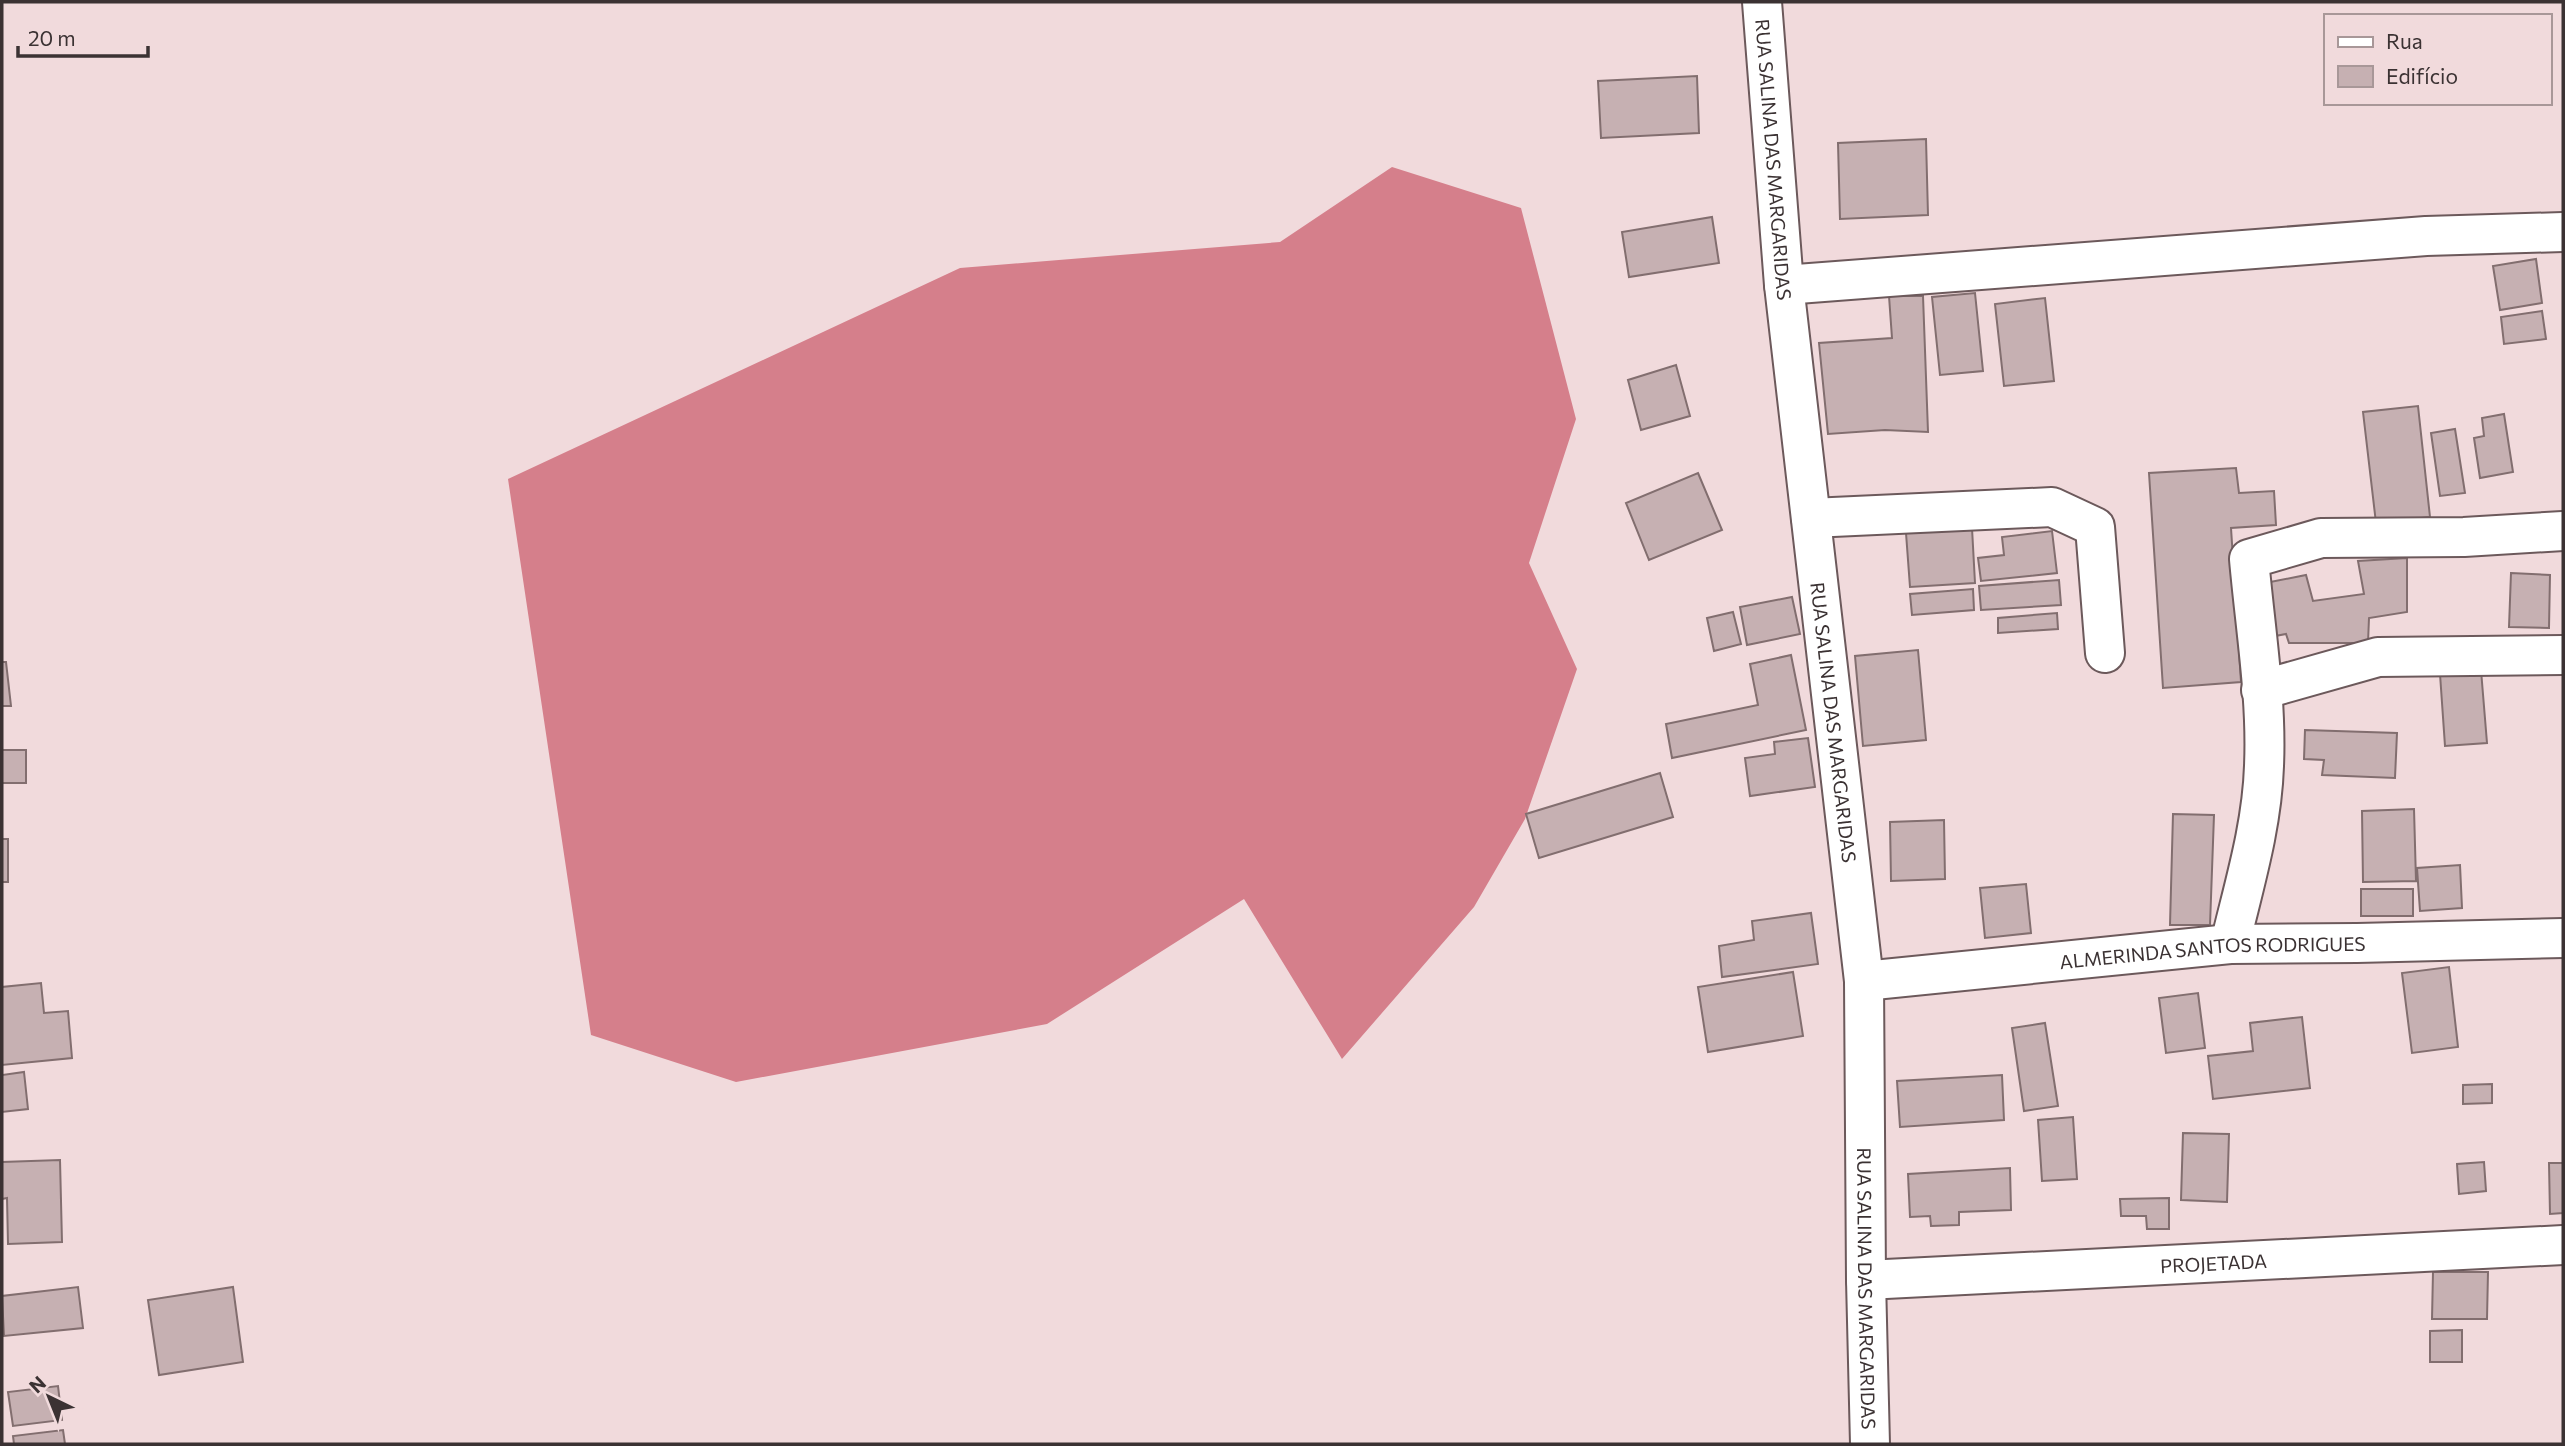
<svg xmlns="http://www.w3.org/2000/svg" width="2565" height="1446" font-family="Commissioner,sans-serif">
<style>
.forest{fill:#d57f8b}
.building{fill:#c6b0b2;stroke:#826e6f;stroke-width:2}
.lines{fill:none;stroke-linecap:round;stroke-linejoin:round}
.minor-casing{stroke:#6c595b;stroke-width:42}
.minor{stroke:#fff;stroke-width:38}
.labels{text-anchor:middle;dominant-baseline:central;stroke-width:7;stroke-linejoin:round;paint-order:stroke}
.street-label{font-size:19px;fill:#3b3233;stroke:#f1dadc}
</style>
<rect width="100%" height="100%" fill="#f1dadc"/>
<!-- forest -->
<path class="forest" d="M1392 167 1521 208 1576 419 1529 563 1577 669 1525 819 1474 907 1342 1059 1244 899 1047 1024 736 1082 591 1035 508 479 960 268 1280 242Z"/>
<!-- building -->
<path class="building" d="M1697 76 1699 133 1601 138 1598 81Z
M1926 139 1928 215 1840 219 1838 143Z
M1712 217 1719 263 1629 277 1622 232Z
M2536 259 2542 303 2500 310 2493 266Z
M1975 293 1983 371 1940 375 1932 297Z
M1889 296H1923L1928 432 1885 430 1828 434 1819 343 1892 338Z
M2045 298 2054 381 2004 386 1995 304Z
M2542 311 2546 339 2504 344 2501 317Z
M1676 365 1690 416 1641 430 1628 380Z
M2418 406 2430 517 2376 523 2363 412Z
M2504 414 2513 472 2480 478 2474 438 2484 436 2482 418Z
M2455 429 2465 493 2440 496 2431 433Z
M2236 468 2239 493 2274 491 2276 525 2231 528 2241 682 2163 688 2149 473Z
M1698 473 1722 530 1649 560 1626 503Z
M1972 528 1975 583 1910 587 1906 533Z
M2052 531 2057 573 1981 581 1978 558 2004 555 2002 537Z
M2407 558V612L2369 618 2368 643H2289L2286 634 2270 637 2260 584 2306 575 2313 601 2364 594 2358 561Z
M2511 573 2550 575 2549 628 2509 627Z
M2059 580 2061 605 1981 610 1979 586Z
M1973 589 1974 610 1912 615 1910 594Z
M1792 597 1800 634 1747 645 1740 607Z
M1733 612 1741 644 1714 651 1707 618Z
M2057 613 2058 629 1998 633V618Z
M1918 650 1926 740 1863 746 1855 656Z
M1791 655 1806 730 1672 758 1666 724 1758 705 1750 664Z
M2 662H6L11 706H2Z
M2481 670 2487 743 2445 746 2440 674Z
M2305 730 2397 733 2395 778 2322 775 2324 760 2304 759Z
M1808 738 1815 787 1750 796 1745 758 1775 754 1774 742Z
M2 750H26V783H2Z
M1660 773 1673 817 1539 858 1526 814Z
M2414 809 2416 881 2363 882 2362 811Z
M2173 814 2214 815 2210 925H2170Z
M1944 820 1945 879 1891 881 1890 822Z
M2 839H8V882H2Z
M2460 865 2462 908 2420 911 2417 868Z
M2026 884 2031 933 1985 938 1980 888Z
M2361 889H2413V916H2361Z
M1811 913 1818 964 1722 977 1719 946 1754 940 1752 921Z
M2449 967 2458 1047 2412 1053 2402 973Z
M1793 972 1803 1036 1708 1052 1698 987Z
M41 983 44 1013 68 1011 72 1058 2 1065V987Z
M2198 993 2205 1048 2166 1053 2159 998Z
M2302 1017 2310 1088 2213 1099 2208 1056 2253 1051 2250 1023Z
M2045 1023 2058 1106 2024 1111 2012 1028Z
M24 1072 28 1109 2 1112V1075Z
M2002 1075 2004 1120 1900 1127 1897 1081Z
M2492 1084V1103L2463 1104V1085Z
M2073 1117 2077 1179 2042 1181 2038 1120Z
M2183 1133 2229 1134 2227 1202 2181 1200Z
M60 1160 62 1242 8 1244 7 1198 2 1199V1162Z
M2484 1162 2486 1191 2459 1194 2457 1164Z
M2549 1163H2563V1213L2550 1214Z
M2010 1168 2011 1210 1959 1212V1225L1931 1226 1930 1216 1910 1217 1908 1174Z
M2169 1198V1229H2147L2146 1216H2121L2120 1199Z
M2433 1272H2488L2487 1319H2432Z
M78 1287 83 1328 4 1336 2 1296Z
M233 1287 243 1362 159 1375 148 1300Z
M2462 1330V1362H2430V1331Z
M58 1386 62 1420 13 1426 8 1392Z
M63 1430 65 1444H14L13 1436Z"/>
<g class="lines">
<defs>
<g id="minor">
<path id="s1" d="M1762 2 1784 285 1864 981 1866 1280 1870 1444"/>
<path d="M1784 285 2426 236 2563 232"/>
<path d="M1811 518 2052 507 2095 527 2105 653"/>
<path d="M2261 690 2378 657 2563 655"/>
<path d="M2230 944C2244 885 2262 827 2264 766 2267 698 2255 627 2249 559L2321 538 2464 537 2563 531"/>
<path id="s2" d="M1864 981 2230 944 2357 943 2563 938"/>
<path id="s3" d="M1866 1280 2563 1245"/>
</g>
</defs>
<!-- minor casing -->
<use href="#minor" class="minor-casing"/>
<!-- minor -->
<use href="#minor" class="minor"/>
</g>
<g class="labels">
<!-- street labels -->
<g class="street-label">
<text stroke="none"><textPath href="#s1" startOffset="158">RUA SALINA DAS MARGARIDAS</textPath></text>
<text stroke="none"><textPath href="#s1" startOffset="724">RUA SALINA DAS MARGARIDAS</textPath></text>
<text stroke="none"><textPath href="#s2" startOffset="350">ALMERINDA SANTOS RODRIGUES</textPath></text>
<text stroke="none"><textPath href="#s3" startOffset="348">PROJETADA</textPath></text>
<text stroke="none"><textPath href="#s1" startOffset="1292">RUA SALINA DAS MARGARIDAS</textPath></text>
</g>
</g>
<!-- border -->
<rect width="2565" height="1446" fill="none" stroke="#3b3233" stroke-width="7"/>
<!-- legend -->
<rect x="2324" y="14" width="228" height="91" fill="#f1dadc" stroke="#a89798" stroke-width="2"/>
<rect x="2338" y="37" width="35" height="10" fill="#ffffff" stroke="#a89798" stroke-width="2"/>
<text x="2386" y="49" font-size="21" fill="#3b3233">Rua</text>
<rect x="2338" y="66" width="35" height="21" fill="#c6b0b2" stroke="#a89798" stroke-width="2"/>
<text x="2386" y="84" font-size="21" fill="#3b3233">Edifício</text>
<!-- north arrow -->
<g transform="translate(49 1397) rotate(317)" stroke="#f1dadc" stroke-width="5" paint-order="stroke">
<path d="M0-5L12 26L0 18L-12 26Z" fill="#3b3233"/>
<text y="-10" font-size="19" font-weight="bold" text-anchor="middle" fill="#3b3233">N</text>
</g>
<!-- scale -->
<path d="M18 46v10h130v-10" fill="none" stroke="#3b3233" stroke-width="3.5"/>
<text x="28" y="46" font-size="21" fill="#3b3233" stroke="#f1dadc" stroke-width="5" paint-order="stroke">20 m</text>
</svg>
